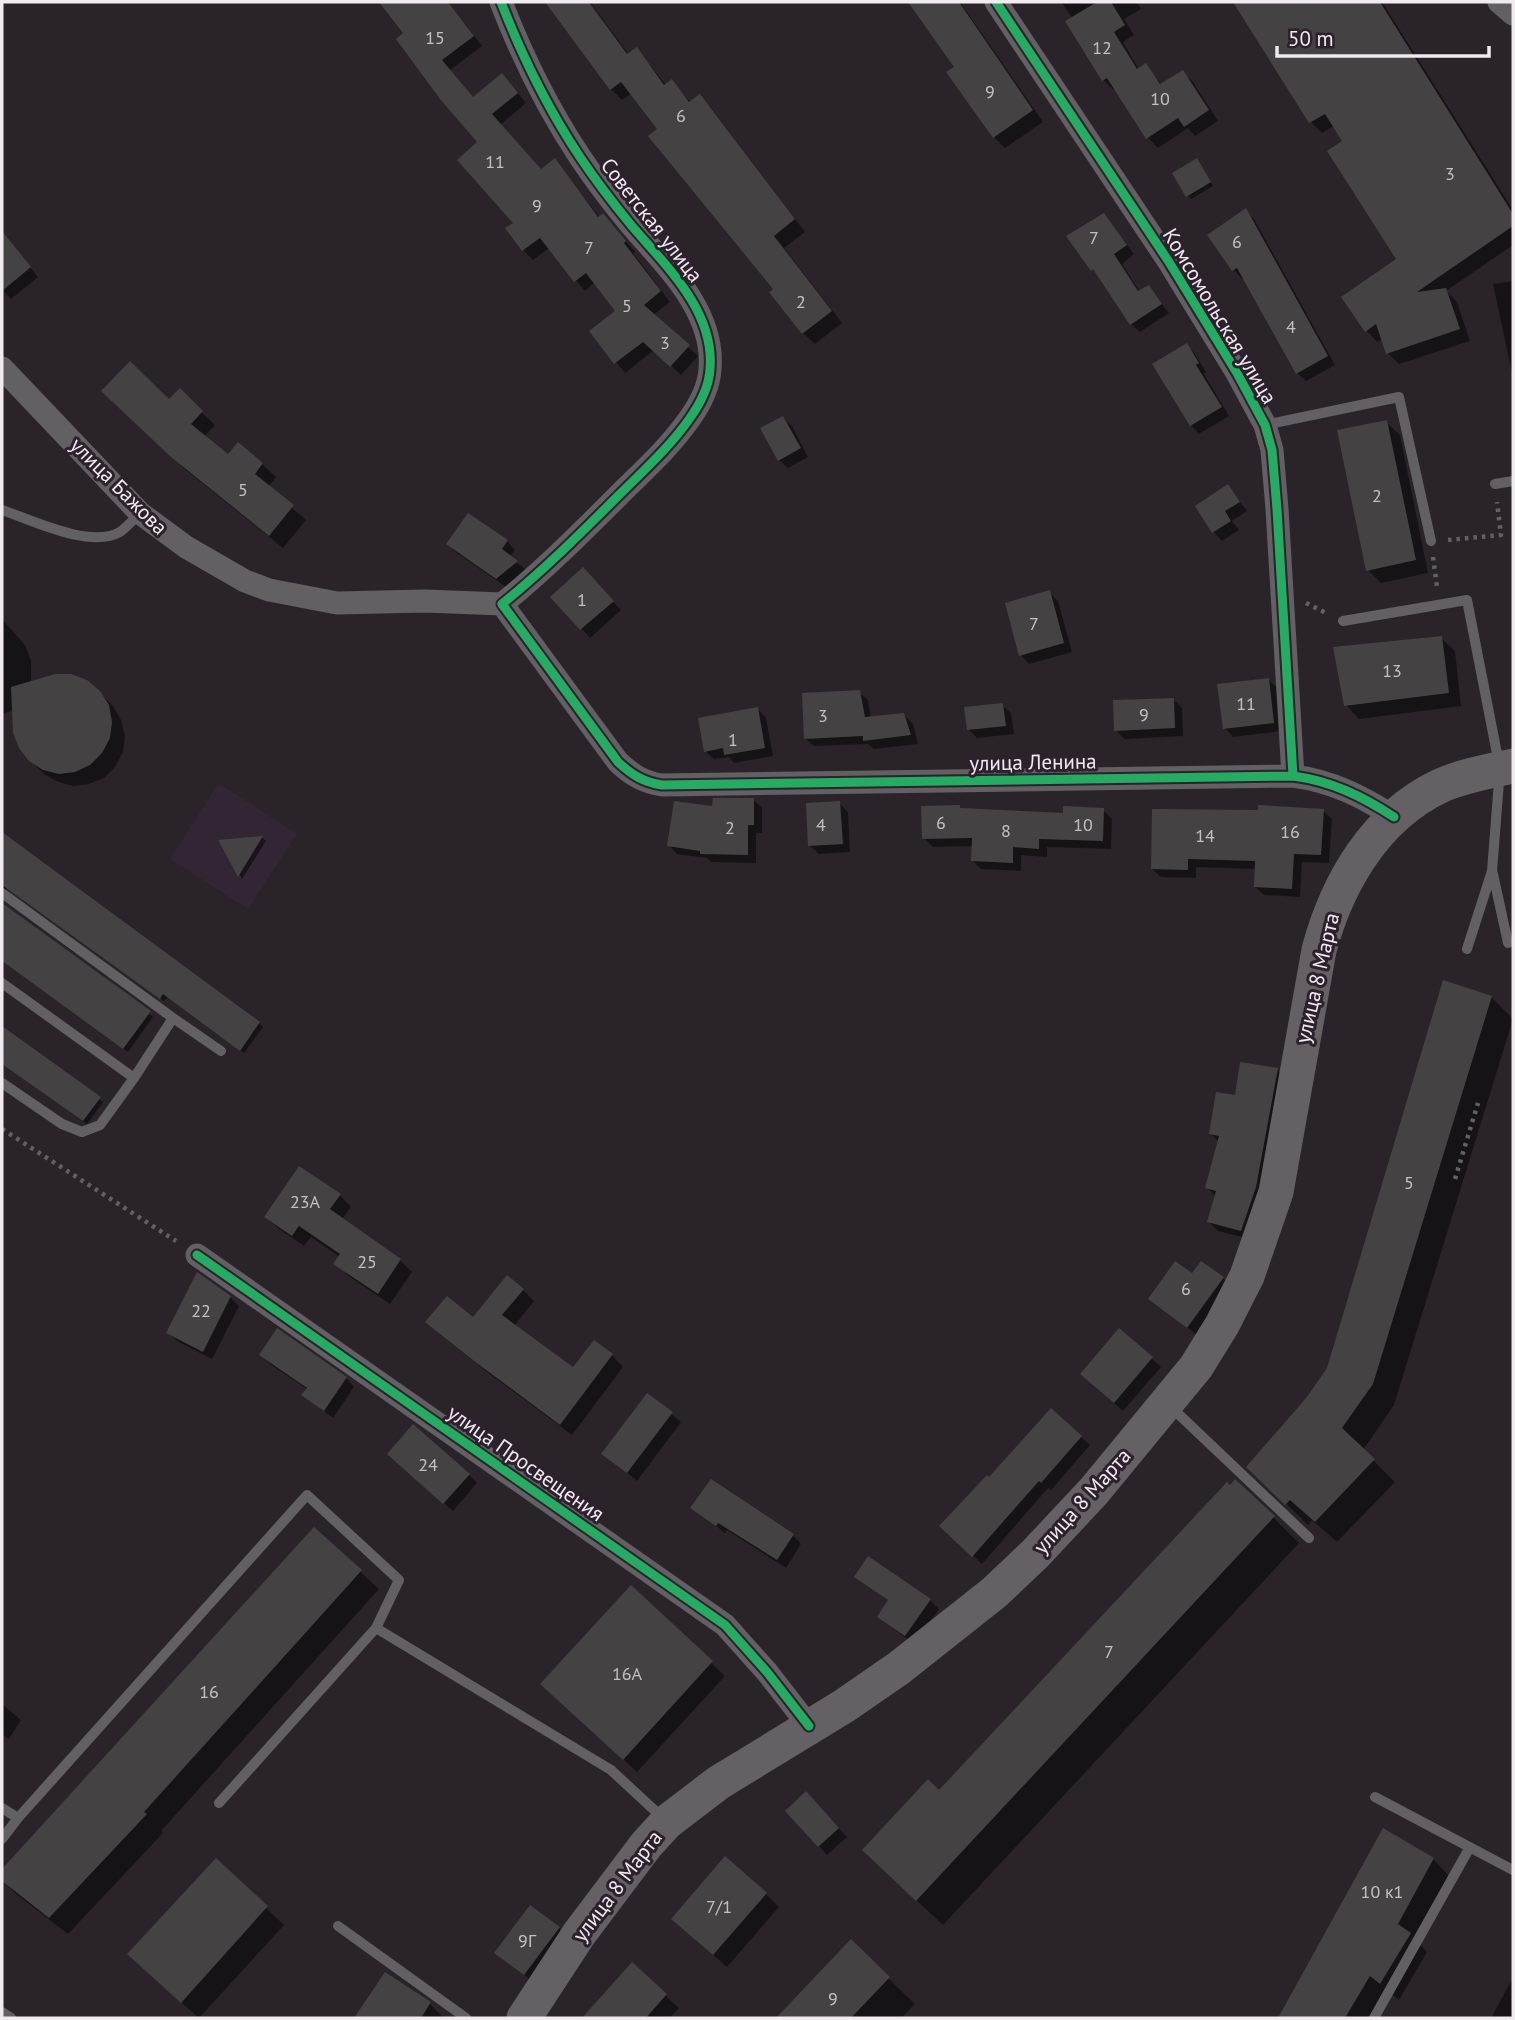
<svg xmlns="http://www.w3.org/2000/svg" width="1515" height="2020" font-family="'PT Sans',sans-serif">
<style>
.built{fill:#322534}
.shadow{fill:#0007}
.building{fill:#444242}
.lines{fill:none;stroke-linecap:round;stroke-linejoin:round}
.path{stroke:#636063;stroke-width:4.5;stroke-dasharray:3.5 5;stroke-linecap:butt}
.service{stroke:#626062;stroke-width:10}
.minor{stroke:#626062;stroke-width:23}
.primary{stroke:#646064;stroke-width:35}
.cycleway-casing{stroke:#2c212d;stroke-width:13}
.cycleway{stroke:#26ab63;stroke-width:9}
.labels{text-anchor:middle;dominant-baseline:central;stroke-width:6;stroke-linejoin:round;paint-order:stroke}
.number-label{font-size:18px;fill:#c6c0c5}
.street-label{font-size:21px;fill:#f1eaf1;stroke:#2c212d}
</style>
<rect width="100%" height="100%" fill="#2a242a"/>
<!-- built -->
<path class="built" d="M219 783 297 834 248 909 170 859Z"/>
<!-- shadow -->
<path class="shadow" d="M381 2H448L482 46 450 70 474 99 511 85 526 103 500 125 541 170 555 160 600 218 603 215 635 252 633 253 670 302 653 315 698 356 681 375 654 350 625 373 591 332 617 311 595 282 585 291 549 248 533 260 523 250 515 223 479 142 406 34Z
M548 2H590L629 55 637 49 666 85 672 81 691 103 699 96 711 108 805 232 784 248 842 323 815 344 803 333 775 289 632 93 622 100 611 89Z
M910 2H960L1043 122 1005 148 994 137 949 73 956 67Z
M1061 2H1137L1141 9 1124 19 1134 35 1123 42 1139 70 1146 66 1162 85 1182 72 1193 82 1218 121 1195 136 1188 128 1158 148 1148 138 1116 89 1114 90 1103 80 1068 22 1073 19Z
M1248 2H1382L1513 210V245L1446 291 1457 302 1470 341 1399 364 1388 353 1383 338 1377 342 1366 330 1398 260 1344 141 1334 126 1322 133 1311 122 1239 8Z
M1200 164 1213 186 1191 199 1187 195Z
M1245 210 1254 219 1335 365 1306 381 1297 373 1244 277 1242 279 1234 270 1209 235Z
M1104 215 1134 254 1122 264 1140 292 1148 287 1169 313 1140 332 1131 324 1101 278 1069 236Z
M2 232 38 277 11 299 2 289Z
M1513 281V378L1493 284Z
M1187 345 1195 354 1206 372 1204 374 1229 416 1199 434 1191 425Z
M180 391 215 425 204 437 228 457 262 464 276 477 268 487 306 520 283 548 186 470 117 404 169 401Z
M783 418 792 426 808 457 788 468 779 460Z
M1386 422 1400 435 1428 573 1381 583 1368 570Z
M1228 486 1247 511 1232 521 1239 530 1222 541 1214 532 1197 506Z
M507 541 515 550 510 557 526 570 506 587 457 553 448 544Z
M591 578 621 610 590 638 553 597Z
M1049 592 1058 601 1072 652 1029 664 1021 655Z
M2 619 25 645 31 660V683L99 692 113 706 121 720 125 736 123 752 115 767 104 778 89 784 73 786 58 782 44 774 30 760 14 710 2 714Z
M1441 638 1455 651 1461 706 1359 719 1346 705Z
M1269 680 1277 688 1282 731 1233 737 1225 728Z
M859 692 868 700 871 718 904 715 913 724 918 744 874 749 868 744 814 746 805 738Z
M1173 699 1182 708 1183 736 1124 739 1116 730Z
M1002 705 1011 713 1014 734 977 738 968 729Z
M758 709 766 718 773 756 734 763 729 757 714 759 705 751Z
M753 799 762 808V833H756V863L711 862 707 858 677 854 669 845 714 808Z
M839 803 848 812 850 852 819 854 810 846Z
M959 807 962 810 1064 815 1103 810 1112 819 1111 849 1047 847V857L1021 855V871L981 869 973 861V846L933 847 924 838Z
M1323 811 1332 819 1329 863 1302 862 1300 897 1264 895 1255 887 1256 869 1196 867V878L1161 877 1152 869Z
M2 834 259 1023 263 1027 244 1053 168 997 164 1001 9 888 2 891Z
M263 838 266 841 242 879 221 841Z
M2 905 153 1017 128 1052 2 961Z
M1491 997 1513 1019 1394 1405 1363 1450 1395 1482 1337 1542 1312 1520 1308 1525 1270 1488 1309 1398 1328 1368Z
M2 1028 103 1102 87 1124 2 1063Z
M1277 1070 1285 1079 1250 1239 1218 1231 1209 1222 1216 1197 1207 1187 1219 1142 1211 1134 1236 1097Z
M340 1195 351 1207 342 1219 400 1260 412 1272 390 1304 347 1275 336 1263 340 1257 311 1237 304 1246 278 1228 266 1217Z
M1223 1278 1231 1287 1197 1335 1150 1299Z
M523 1290 534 1301 514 1326 574 1370 612 1355 623 1367 572 1435 487 1372 439 1333 474 1320Z
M230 1297 239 1306 212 1359 177 1341 168 1333Z
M1119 1330 1161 1367 1123 1411 1090 1382Z
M261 1355 346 1378 354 1387 333 1418 304 1395 308 1390 270 1364Z
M648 1395 681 1422 637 1481 603 1453Z
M1081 1437 1090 1445 1051 1490 1048 1488 982 1564 941 1526 989 1480Z
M397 1462 469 1475 477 1483 453 1511Z
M693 1508 793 1535 801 1544 786 1568 727 1530 725 1533Z
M1273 1517 1299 1543 943 1925 890 1876 939 1792Z
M314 1529 379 1589 161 1831 163 1833 68 1934 16 1894 2 1880V1872Z
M869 1558 930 1600 939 1609 914 1644 879 1617 890 1602 857 1576Z
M631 1588 725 1676 637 1772 556 1697Z
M2 1704 21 1720 9 1739 2 1735Z
M814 1802 847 1837 827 1855 787 1811Z
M1433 1859 1450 1877 1416 1940 1427 1952 1399 2000 1389 1992 1373 2018H1284L1281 2016Z
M216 1860 284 1925 199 2018 147 1972Z
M766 1894 779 1907 727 1967 687 1932Z
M559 1928 567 1937 533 1982 497 1953Z
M851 1942 915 2004 901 2018H779Z
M632 1965 679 2008 670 2018H585Z
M385 1974 430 2004 444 2018H357Z
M1513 1978V2018H1491Z"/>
<!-- building -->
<path class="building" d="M379 2H448L474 36 442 60 473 97 502 73 518 93 492 114 541 169 555 158 598 217 603 213 626 241 624 243 661 291 644 305 690 345 670 367 643 342 614 364 589 331 615 311 586 273 574 282 540 238 522 251 505 228 513 223 457 160 477 142 440 99 396 39 403 33Z
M545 2H589L627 54 637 47 664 85 672 79 689 102 700 94 795 219 774 236 832 311 802 334 769 292 773 289 648 136 657 129 621 82 610 90Z
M908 2H959L1033 110 993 138 946 72 954 67Z
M1097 2H1111L1125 25 1114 32 1137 69 1146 63 1160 84 1183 70 1209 110 1184 127 1178 118 1146 139 1107 78 1102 81 1065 21Z
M1233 2H1380L1513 214V226L1417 292 1446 288 1460 329 1386 354 1376 324 1365 332 1341 297 1396 259 1327 151 1342 141 1325 114 1309 123Z
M1197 158 1211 182 1186 197 1172 173Z
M1246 208 1328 356 1296 374 1237 268 1232 271 1207 235Z
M1104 213 1127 245 1114 254 1138 291 1149 285 1162 304 1130 325 1093 269 1091 271 1066 236Z
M2 231 31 267 2 291Z
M1187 343 1199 363 1196 365 1222 407 1190 426 1152 364Z
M130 361 169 399 180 388 203 411 191 424 228 454 238 442 263 463 255 474 294 505 269 536 171 457 101 391Z
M783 416 801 448 778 461 760 428Z
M1387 420 1416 560 1366 571 1337 430Z
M1228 484 1240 502 1225 511 1231 521 1212 533 1195 506Z
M468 513 508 540 502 549 518 561 496 579 446 544Z
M583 567 614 601 580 630 550 597Z
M1050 590 1064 643 1019 656 1005 603Z
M1442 636 1449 693 1344 706 1333 647Z
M55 674H71L87 680 100 691 109 705 112 722 110 738 102 753 90 765 75 772 59 774 43 770 29 761 19 748 13 733 11 687Z
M1269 678 1274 723 1223 729 1217 684Z
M860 690 865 717 904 713 911 735 863 741V736L804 739 802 693Z
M1174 698 1175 728 1114 731 1113 700Z
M1003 703 1006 726 967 730 964 707Z
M758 707 765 748 724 755 723 748 704 752 698 718Z
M713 798H754V825H748V855L700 854V851L667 846 674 801 712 806Z
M840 801 843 844 808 846 806 803Z
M960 805V808L1063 813V806L1104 808 1103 841 1039 839V849L1013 847V863L971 861 972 838 922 839 921 806Z
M1258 805 1324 809 1321 855 1294 854 1292 889 1254 887 1255 861 1188 859V870L1151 869 1152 809 1258 810Z
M2 832 260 1022 240 1051 163 994 160 999 2 885Z
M263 836 238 877 218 840Z
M2 903 151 1011 123 1049 2 961Z
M1443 980 1492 996 1373 1384 1342 1428 1375 1459 1315 1522 1290 1500 1285 1505 1246 1467 1307 1397 1327 1368Z
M2 1026 101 1097 83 1121 2 1064Z
M1240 1062 1278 1068 1256 1187 1241 1231 1207 1222 1216 1191 1205 1188 1219 1136 1209 1134 1216 1092 1235 1095Z
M299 1166 341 1194 330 1209 401 1259 378 1294 333 1264 340 1254 299 1226 292 1236 264 1217Z
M1175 1261 1192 1273 1201 1261 1224 1277 1187 1328 1148 1299Z
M197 1272 231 1296 203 1352 166 1333Z
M507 1275 524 1289 502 1315 573 1367 594 1340 613 1354 560 1425 474 1361 425 1322 447 1296 473 1317Z
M277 1328 347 1377 324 1411 301 1395 307 1388 259 1355Z
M1119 1328 1153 1357 1114 1403 1080 1374Z
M647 1393 673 1412 627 1473 601 1454Z
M1051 1408 1082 1436 1041 1483 1039 1481 972 1557 939 1526 987 1475 989 1477Z
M413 1424 470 1474 443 1504 387 1454Z
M711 1479 794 1534 777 1560 718 1523 716 1526 690 1508Z
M1235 1479 1275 1516 916 1901 862 1850 928 1779 939 1790 1227 1482 1230 1485Z
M314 1527 362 1570 144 1812 147 1814 49 1918 2 1881V1869Z
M868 1556 931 1599 905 1636 877 1617 888 1600 854 1577Z
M631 1585 713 1661 623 1760 540 1684Z
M806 1791 839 1828 818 1847 785 1811Z
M1383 1828 1434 1858 1398 1924 1411 1933 1380 1984 1370 1976 1345 2018H1278Z
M725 1856 767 1893 713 1955 671 1919Z
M216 1858 268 1906 181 2003 127 1954Z
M530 1905 560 1927 524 1975 494 1953Z
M851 1939 890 1977 851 2018H776Z
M632 1962 667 1994 646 2018H582Z
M385 1972 431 2002 421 2018H354Z"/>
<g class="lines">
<!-- path -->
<path class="path" d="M1448 540 1501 535 1497 502
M1433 557 1437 587
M1306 603 1326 613
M2 1129 176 1241
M1455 1179 1478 1103"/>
<!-- service -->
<path class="service" d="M1265 425 1399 397 1431 541
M1495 484 1513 481
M2 510C32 520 90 549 120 532 127 527 134 519 140 513
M1343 621 1467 600 1500 769 1492 871 1467 949
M1493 874 1508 943
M2 893 173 1018 134 1078 2 983
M173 1018 221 1051
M2 1083 62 1124 82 1132 100 1125 134 1078
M1171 1407 1309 1538
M1375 1797 1513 1870
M219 1803 376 1628 611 1770 665 1820
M2 1808 18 1818
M2 1839 18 1818 307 1495 399 1580 376 1628
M338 1926 466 2018
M2 2012 11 2018
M1374 2018 1470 1847"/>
<!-- minor -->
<path class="minor" d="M501 2C522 56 548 109 580 157 596 181 613 203 631 225 666 266 715 311 710 369 709 386 700 404 690 418 670 447 643 471 618 496 581 533 543 571 502 604
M996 2 1169 262 1237 373 1265 425 1272 450 1277 509 1293 776
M1499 2 1513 14
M2 368 140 513 186 547 245 581 269 590 337 603 425 601 502 604
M502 604 618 762C632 775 643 782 662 785L1293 776C1331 781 1362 796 1394 817
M197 1255 725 1625 767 1672 809 1726"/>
<!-- primary -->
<path class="primary" d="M524 2018 579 1934 646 1845 667 1822 718 1783 844 1706 899 1668 995 1592 1036 1553 1094 1491 1196 1367 1222 1325 1247 1276 1276 1192 1319 950C1337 883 1375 817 1440 786 1462 776 1490 771 1513 766"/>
<defs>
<path id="cycleway" d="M501 2C522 56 548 109 580 157 596 181 613 203 631 225 666 266 715 311 710 369 709 386 700 404 690 418 670 447 643 471 618 496 581 533 543 571 502 604L618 762C632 775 643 782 662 785L1293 776C1331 781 1362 796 1394 817
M996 2 1169 262 1237 373 1265 425 1272 450 1277 509 1293 776
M197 1255 725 1625 767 1672 809 1726"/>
</defs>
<!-- cycleway casing -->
<use href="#cycleway" class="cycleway-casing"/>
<!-- cycleway -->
<use href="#cycleway" class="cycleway"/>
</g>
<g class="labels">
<!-- number labels -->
<g class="number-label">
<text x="435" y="37">15</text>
<text x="1102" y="47">12</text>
<text x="990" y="91">9</text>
<text x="1160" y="98">10</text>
<text x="681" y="115">6</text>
<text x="495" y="161">11</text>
<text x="1450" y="173">3</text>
<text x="537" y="205">9</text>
<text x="1094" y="237">7</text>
<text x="1237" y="241">6</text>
<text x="589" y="247">7</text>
<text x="801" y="301">2</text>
<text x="627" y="305">5</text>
<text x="1291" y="326">4</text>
<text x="665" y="342">3</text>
<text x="243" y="489">5</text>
<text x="1377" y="495">2</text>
<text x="582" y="599">1</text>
<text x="1034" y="623">7</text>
<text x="1392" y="670">13</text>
<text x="1246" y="703">11</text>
<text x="1144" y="714">9</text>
<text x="823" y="715">3</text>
<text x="733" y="739">1</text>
<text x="941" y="822">6</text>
<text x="821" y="824">4</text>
<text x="1083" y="824">10</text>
<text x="730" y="827">2</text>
<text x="1006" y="830">8</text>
<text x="1290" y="831">16</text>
<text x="1205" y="835">14</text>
<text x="1409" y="1182">5</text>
<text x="305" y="1201">23А</text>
<text x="367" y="1261">25</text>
<text x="1186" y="1288">6</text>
<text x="201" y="1310">22</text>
<text x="428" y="1464">24</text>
<text x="1109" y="1651">7</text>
<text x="627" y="1673">16А</text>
<text x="209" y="1691">16</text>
<text x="1382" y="1891">10 к1</text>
<text x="719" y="1906">7/1</text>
<text x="527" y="1940">9Г</text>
<text x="833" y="1998">9</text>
</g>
<!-- street labels -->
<g class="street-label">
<text transform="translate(652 220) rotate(52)">Советская улица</text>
<text transform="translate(1220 316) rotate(59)">Комсомольская улица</text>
<text transform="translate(119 486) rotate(45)">улица Бажова</text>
<text transform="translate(1033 762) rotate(-1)">улица Ленина</text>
<text transform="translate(1317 978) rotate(-77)">улица 8 Марта</text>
<text transform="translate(526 1463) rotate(35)">улица Просвещения</text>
<text transform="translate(1082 1501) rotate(-48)">улица 8 Марта</text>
<text transform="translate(617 1886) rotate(-53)">улица 8 Марта</text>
</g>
</g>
<!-- border -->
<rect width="1515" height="2020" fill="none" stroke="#f1eaf1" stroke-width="7"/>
<!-- scale -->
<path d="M1277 46v10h212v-10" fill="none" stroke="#f1eaf1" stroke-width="3.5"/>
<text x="1288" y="46" font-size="21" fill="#f1eaf1" stroke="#2c212d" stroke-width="5" paint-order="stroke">50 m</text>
</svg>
